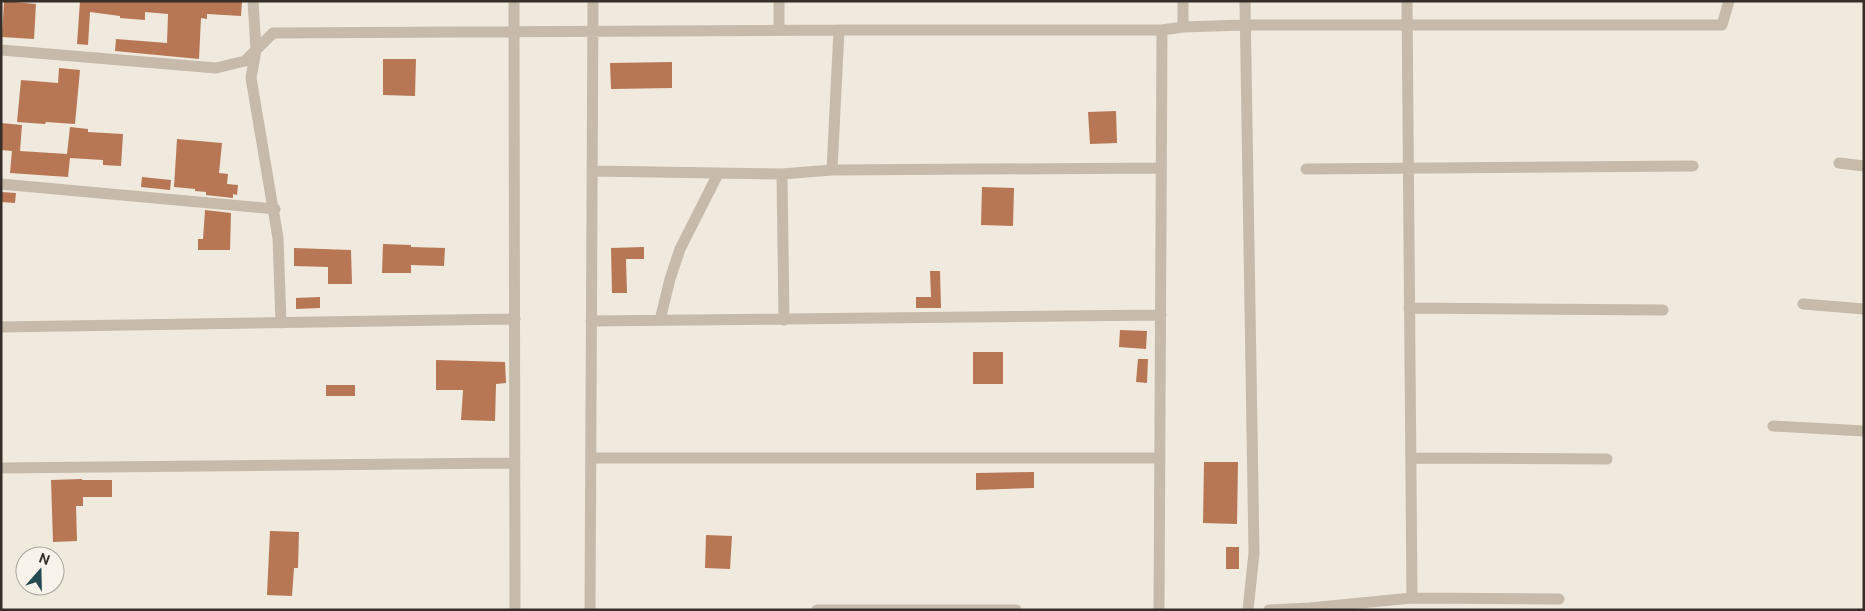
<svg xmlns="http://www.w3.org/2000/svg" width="1865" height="611" font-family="'DM Sans',sans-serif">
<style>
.building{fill:#b77754}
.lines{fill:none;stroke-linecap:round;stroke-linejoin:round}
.street{stroke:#c6bbab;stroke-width:11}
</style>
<rect width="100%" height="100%" fill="#efe9de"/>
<!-- building -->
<path class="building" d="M4 1 36 4 34 39 2 37Z
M80 1H242L241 16 207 14V19L201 18 199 59 115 51 116 39 167 43 168 14 145 12V20L120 18V16L90 12 88 45 77 44Z
M383 59H416L415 96 383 95Z
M672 62V88L611 89 610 63Z
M59 68 80 70 75 124 46 122 45 124 17 122 21 80 58 83Z
M1116 111 1117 143 1090 144 1088 112Z
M1 123 22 125 20 151 67 154 70 127 88 129V132L123 134 121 166 103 165V160L70 158 68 177 10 173 12 151 1 150Z
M177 139 222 143 219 173 228 174 227 184 238 185 237 195 233 194V198L206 195V192L195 191V189L174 187Z
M142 177 171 180 170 190 141 187Z
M982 187 1014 188 1013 226 981 225Z
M1 192 16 193 15 203 1 202Z
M205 210 231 213 230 250H198V239H203Z
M383 244 411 245V247L445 248 444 266 411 265V273H382Z
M644 247V259H626L627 293H612L611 248Z
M294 248 351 250 352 284H328V267L294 266Z
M930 271H940L941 308H916V297H931Z
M320 297V308L296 309V298Z
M1120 330 1147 331 1146 349 1119 347Z
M973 352H1003V384H973Z
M1138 359H1148L1147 383 1136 382Z
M436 360 505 362 506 383 496 384 495 421 461 420 463 390H436Z
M326 385H355V396H326Z
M1204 462H1238L1237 524 1203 523Z
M1034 472V488L976 490V473Z
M82 479V480H112V497H83V506H76L77 541 53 542 51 480Z
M270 531 299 532 298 568H294L292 596 267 595Z
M706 535 732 536 730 569 705 568Z
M1226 547H1239V569H1226Z"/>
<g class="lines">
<!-- street -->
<path class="street" d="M253 1 256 50 251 78 278 238 281 323
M514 1 515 610
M779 1V30
M1245 1 1254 553 1248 610
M1407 1 1412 598
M1183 27V1
M1 50 216 68 245 61 273 33 839 30H1162L1183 27 1244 25H1722L1729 1
M1839 163 1864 166
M1306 169 1693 166
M832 170 1161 168
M592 171 782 174
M1 184 275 209
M1803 304 1864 309
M1409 308 1663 310
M660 320 670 279 680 249 718 174
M784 320 782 174 832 170 839 30
M591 321 1161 315
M1 327 515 319
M1773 426 1864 431
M591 458H1160
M1411 458 1607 459
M1 468 515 463
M590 610 593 1
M817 610H1016
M1159 610 1162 30
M1269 610 1310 608 1412 598 1559 599"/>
</g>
<!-- border -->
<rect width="1865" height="611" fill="none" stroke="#352e29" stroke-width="5"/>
<!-- north arrow -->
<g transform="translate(40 571) rotate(20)"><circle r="24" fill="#f7f3ea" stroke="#a9a49d"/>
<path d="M0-4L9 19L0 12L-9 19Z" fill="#244951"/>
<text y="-8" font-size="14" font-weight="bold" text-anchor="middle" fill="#352e29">N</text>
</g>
</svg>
